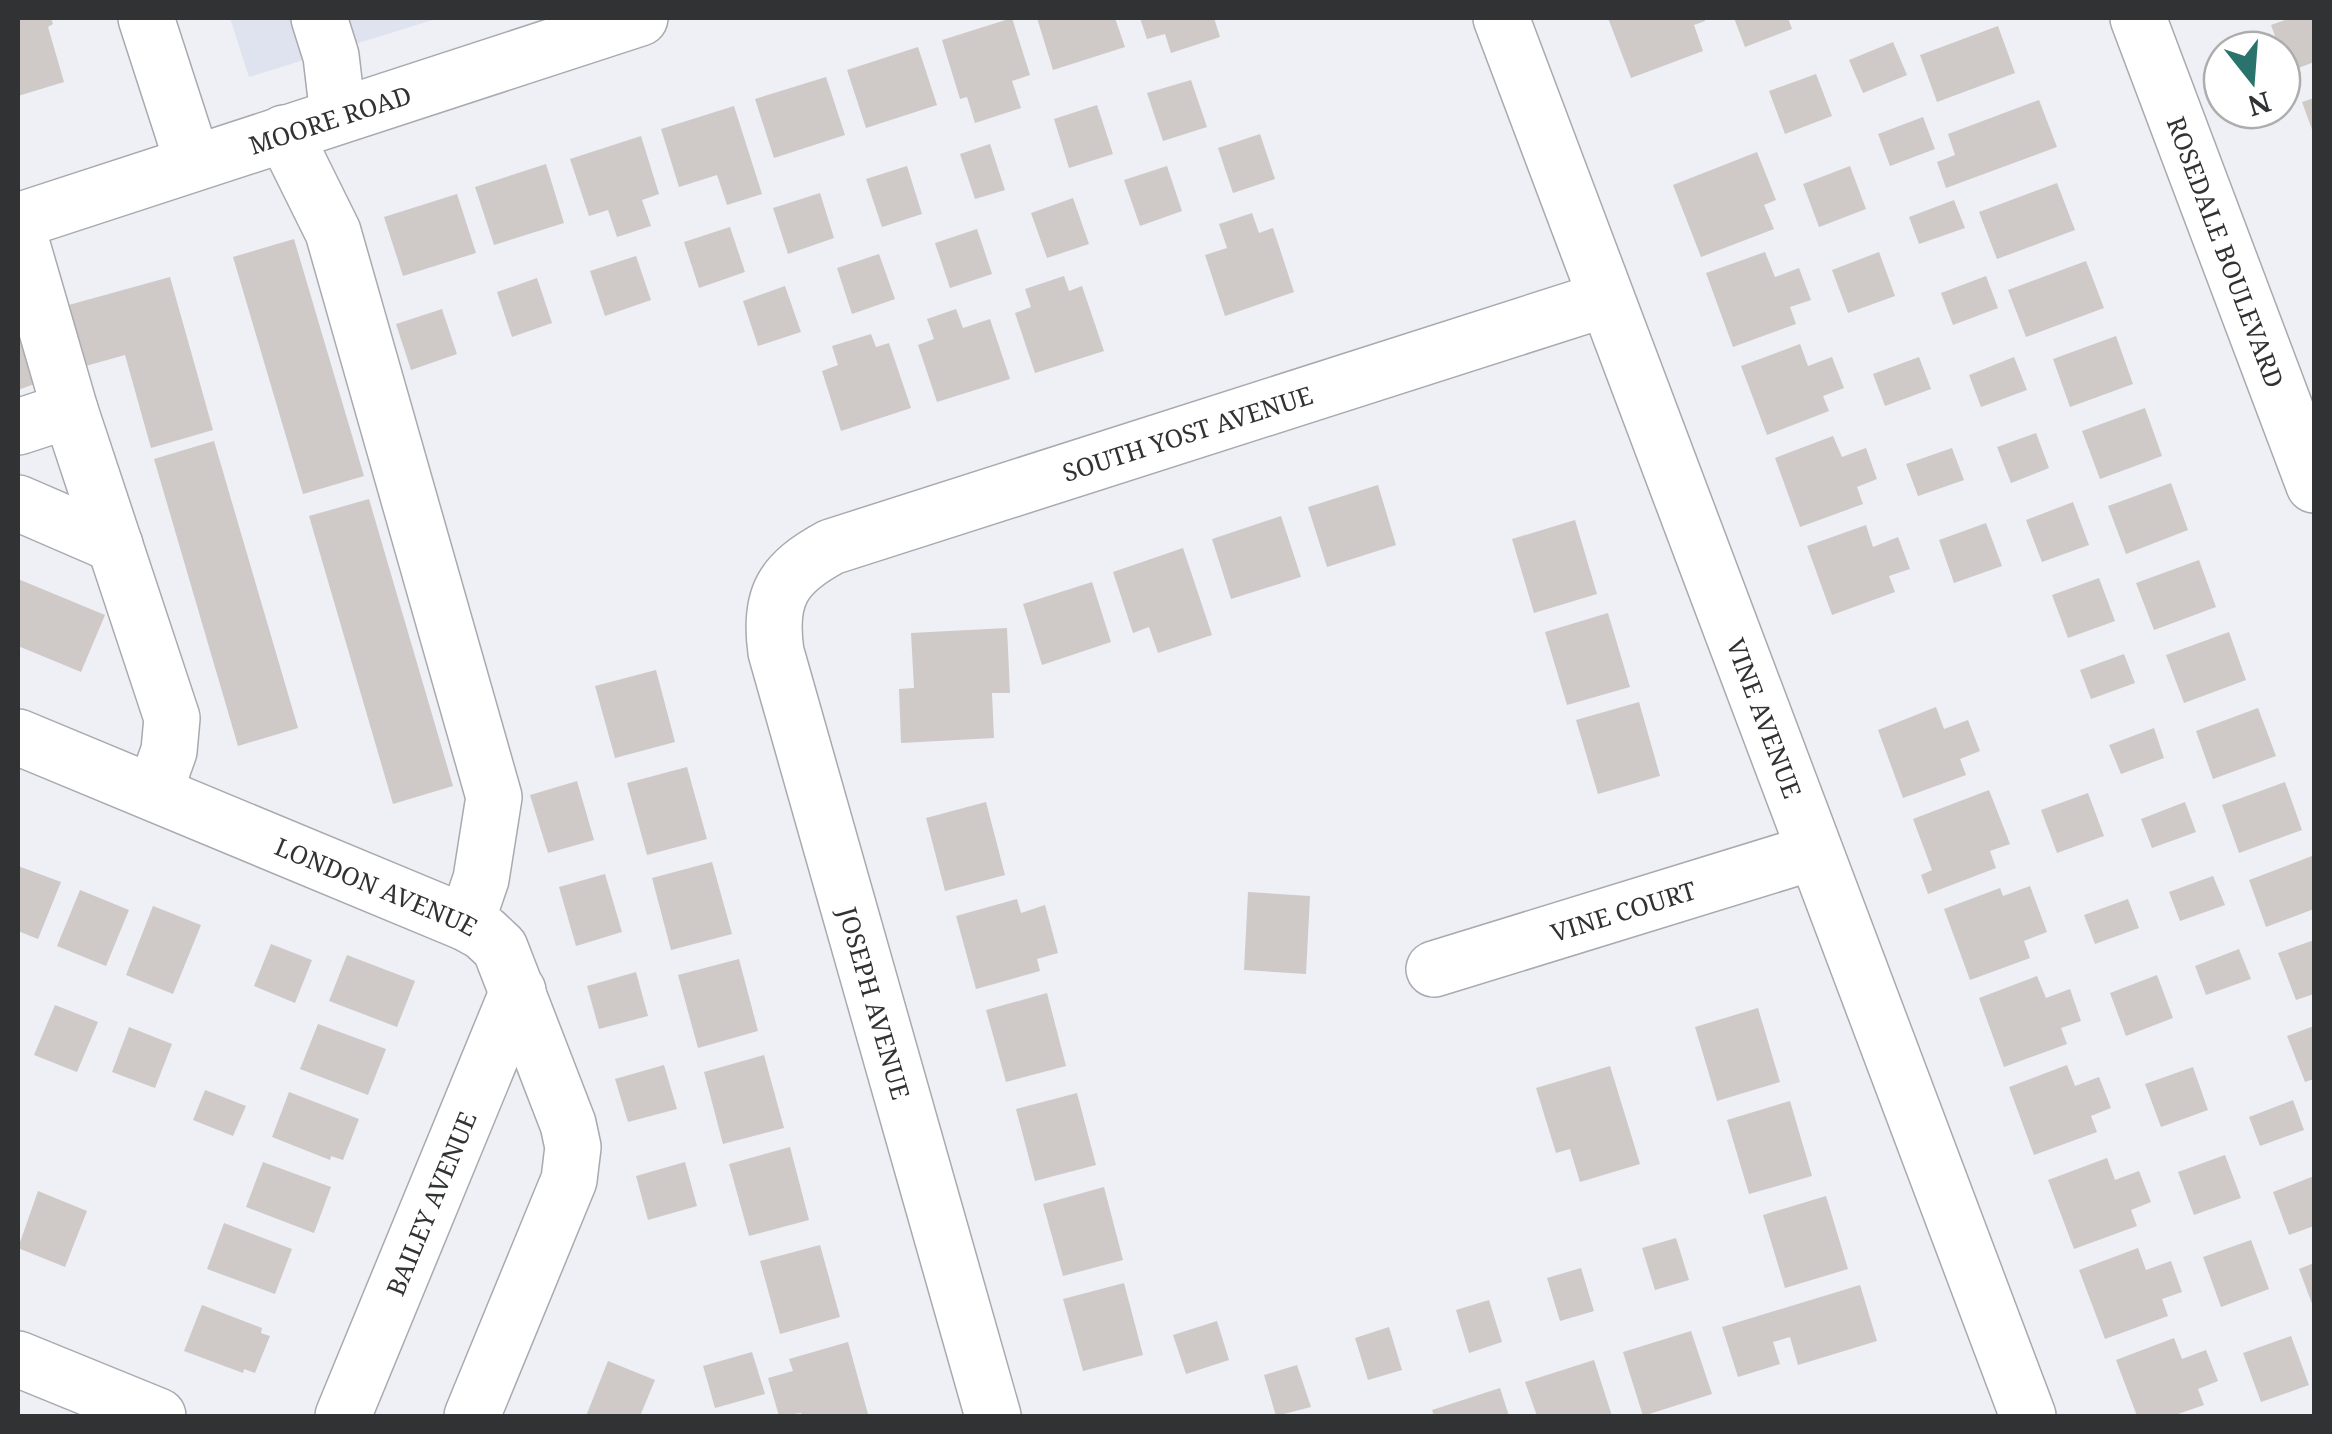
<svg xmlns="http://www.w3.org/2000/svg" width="2332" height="1434" font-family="'Noto Serif',serif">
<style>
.built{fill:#dfe3ef}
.building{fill:#cfc9c7}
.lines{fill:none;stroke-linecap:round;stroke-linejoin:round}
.minor-casing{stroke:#a8aaaf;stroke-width:58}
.minor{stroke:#fff;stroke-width:55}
.labels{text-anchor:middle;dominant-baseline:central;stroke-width:10;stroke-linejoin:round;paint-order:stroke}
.street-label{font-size:25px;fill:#313234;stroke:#fff}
</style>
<rect width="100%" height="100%" fill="#eef0f5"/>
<!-- built -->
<path class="built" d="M230 18H439L249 77Z"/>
<!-- building -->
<path class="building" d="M18 18H51L53 24 48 27 64 82 18 96Z
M1012 18 1030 75 1012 81 1021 108 975 123 967 97 960 99 942 40Z
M1037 18H1115L1125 47 1053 70Z
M1140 18H1214L1220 37 1171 53 1165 34 1147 39Z
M1608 18H1704L1705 21 1694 25 1703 51 1631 78Z
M1734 18H1788L1792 29 1745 47Z
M2291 18H2314V62L2288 72 2271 25Z
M1998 26 2015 73 1937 102 1920 55Z
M1893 42 1907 75 1863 93 1849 60Z
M918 47 937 105 866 128 847 70Z
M1816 74 1832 116 1785 134 1769 91Z
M826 77 845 135 774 158 755 99Z
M1191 80 1207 127 1163 141 1147 93Z
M2314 98V135L2302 102Z
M2039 100 2057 147 1946 188 1937 162 1955 155 1948 134Z
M1097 105 1113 154 1069 168 1054 119Z
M734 106 762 194 727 205 717 175 679 187 661 129Z
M1923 117 1935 149 1890 166 1878 134Z
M1260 134 1275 179 1233 193 1218 148Z
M641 136 659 194 642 200 651 226 617 237 608 210 589 216 570 159Z
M990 144 1005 190 975 199 960 154Z
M1757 152 1776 200 1764 205 1774 229 1701 257 1673 185Z
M546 164 564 223 494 245 475 187Z
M907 166 922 214 882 227 866 179Z
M1167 166 1182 211 1140 226 1124 180Z
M1850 166 1866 209 1819 227 1803 184Z
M2057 183 2075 230 1997 259 1979 212Z
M820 193 834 238 788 254 773 208Z
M457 194 476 253 403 276 384 217Z
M1073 198 1089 244 1047 258 1031 213Z
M1954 200 1965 228 1919 244 1909 217Z
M1252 213 1259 233 1273 228 1294 292 1225 316 1205 255 1227 248 1219 224Z
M730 227 745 272 699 288 684 242Z
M977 229 992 274 950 288 935 243Z
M294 239 364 476 303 494 233 257Z
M1765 252 1775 277 1799 268 1811 300 1790 307 1796 324 1733 347 1706 273Z
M1879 252 1895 296 1848 313 1832 270Z
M879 254 895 299 852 314 837 268Z
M636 256 651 300 605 316 590 271Z
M2086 261 2104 308 2026 337 2008 290Z
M1064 276 1069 291 1082 286 1104 351 1035 373 1015 313 1031 307 1025 289Z
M1986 276 1998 308 1953 325 1941 293Z
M170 277 213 430 151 448 125 355 82 367 65 306Z
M537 278 552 323 512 337 497 292Z
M785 286 801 332 758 346 743 301Z
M442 309 457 354 411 370 396 324Z
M956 309 963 328 990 319 1010 379 937 402 918 345 934 339 927 319Z
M18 323 40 382 18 390Z
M871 334 876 347 889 343 911 408 841 431 822 371 838 365 832 346Z
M2116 336 2133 384 2070 407 2053 359Z
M1800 344 1808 366 1832 357 1844 388 1823 396 1829 411 1767 435 1741 366Z
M1919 357 1931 389 1885 406 1873 374Z
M2014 357 2027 390 1981 407 1969 375Z
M2145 408 2162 456 2100 479 2082 431Z
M2036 433 2049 468 2011 483 1997 447Z
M1833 436 1842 457 1866 448 1877 479 1857 487 1863 504 1800 527 1775 458Z
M214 441 298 728 238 746 154 459Z
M1952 448 1964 480 1918 496 1906 464Z
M2171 483 2188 530 2126 554 2108 506Z
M1378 485 1396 545 1327 567 1308 507Z
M369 499 453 786 393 804 309 516Z
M2073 502 2089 545 2042 562 2026 520Z
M1281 516 1301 577 1231 599 1212 539Z
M1575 520 1597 594 1534 613 1512 539Z
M1986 523 2002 566 1954 583 1939 540Z
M1866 525 1873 547 1898 537 1910 569 1889 576 1895 592 1832 615 1807 546Z
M1183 548 1212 635 1158 653 1149 627 1133 633 1113 572Z
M2199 560 2216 607 2154 630 2136 583Z
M2099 578 2115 621 2068 638 2052 595Z
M18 579 105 615 81 672 18 646Z
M1092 582 1111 642 1042 665 1023 604Z
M1608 613 1630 687 1567 705 1545 632Z
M1007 628 1010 693H992L994 738 901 743 899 689 914 688 911 633Z
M2229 632 2246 680 2184 703 2166 655Z
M2124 654 2135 683 2091 699 2080 670Z
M656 670 675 742 615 758 595 686Z
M1639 702 1660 776 1598 794 1576 720Z
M1936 707 1944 729 1968 720 1980 751 1960 759 1966 775 1903 798 1878 730Z
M2258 708 2276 756 2213 779 2196 731Z
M2154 728 2164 758 2121 774 2109 745Z
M687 767 707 839 647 855 627 783Z
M577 781 594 840 548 853 530 795Z
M2285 782 2302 830 2239 853 2222 805Z
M1989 790 2010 844 1990 851 1996 868 1928 894 1921 875 1932 870 1913 819Z
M2088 793 2104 836 2057 853 2041 810Z
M986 802 1005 875 945 891 926 818Z
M2185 802 2196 832 2152 848 2141 819Z
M2312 856 2314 909 2266 927 2249 880Z
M712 862 732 934 671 950 652 878Z
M18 866 61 882 38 939 18 931Z
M605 874 622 932 576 946 559 887Z
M2213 876 2225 905 2180 921 2169 892Z
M2030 886 2047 932 2024 941 2030 958 1970 980 1944 909 2000 888 2003 896Z
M80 890 129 910 106 966 57 946Z
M1248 892 1310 896 1306 974 1244 970Z
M1017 899 1021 913 1045 905 1058 953 1037 959 1040 971 976 989 956 916Z
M2128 899 2139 928 2095 944 2084 915Z
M153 906 201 925 173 994 126 975Z
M2314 940V994L2296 1000 2278 953Z
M271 944 312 960 295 1003 254 986Z
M2239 949 2251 979 2206 995 2195 966Z
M347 955 415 981 397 1027 329 1001Z
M739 959 758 1031 698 1048 678 975Z
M636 972 648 1016 599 1029 587 986Z
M2157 975 2173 1018 2126 1036 2110 993Z
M2037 976 2046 998 2070 989 2081 1021 2061 1028 2067 1044 2004 1067 1979 998Z
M1047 993 1066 1066 1006 1082 986 1010Z
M55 1005 98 1022 77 1072 34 1055Z
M1758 1008 1780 1082 1717 1101 1695 1027Z
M318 1024 386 1049 368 1095 300 1069Z
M2314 1026V1079L2305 1082 2287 1036Z
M129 1027 172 1044 155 1088 112 1072Z
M764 1055 784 1128 723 1144 704 1072Z
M664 1065 677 1109 628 1122 615 1079Z
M2067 1065 2075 1086 2099 1077 2111 1108 2091 1116 2097 1132 2034 1155 2009 1087Z
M1610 1066 1640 1164 1580 1182 1570 1149 1556 1153 1536 1088Z
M2193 1067 2208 1110 2161 1127 2145 1084Z
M205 1090 246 1106 233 1136 193 1120Z
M289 1092 359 1119 343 1160 331 1156 330 1160 272 1137Z
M1077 1093 1096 1165 1035 1181 1016 1109Z
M2293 1100 2304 1130 2260 1146 2249 1117Z
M1790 1101 1812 1176 1749 1194 1727 1120Z
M790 1147 809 1220 749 1236 729 1164Z
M2225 1155 2241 1198 2194 1215 2178 1172Z
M2107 1158 2115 1180 2139 1171 2151 1202 2131 1210 2137 1226 2074 1249 2048 1180Z
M263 1162 331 1187 314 1233 246 1207Z
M685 1162 697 1206 648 1220 636 1176Z
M2314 1176V1226L2289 1235 2273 1192Z
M1104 1187 1123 1260 1063 1276 1043 1204Z
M38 1191 87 1211 65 1267 18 1248Z
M1826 1196 1848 1269 1785 1288 1763 1215Z
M224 1223 292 1249 275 1294 207 1269Z
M1676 1238 1689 1280 1655 1290 1642 1248Z
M2251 1240 2269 1289 2221 1307 2203 1257Z
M820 1245 840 1317 780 1334 760 1261Z
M2138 1248 2146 1270 2171 1261 2182 1292 2162 1299 2168 1316 2105 1339 2079 1270Z
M2314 1263V1309L2299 1269Z
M1581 1268 1594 1311 1560 1321 1547 1278Z
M1124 1283 1143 1355 1083 1371 1063 1299Z
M1860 1285 1877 1341 1798 1365 1790 1337 1773 1342 1780 1364 1738 1377 1722 1327Z
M1489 1300 1502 1342 1469 1353 1456 1310Z
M202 1305 262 1328 261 1333 270 1336 255 1373 244 1369 243 1373 184 1351Z
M1217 1321 1229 1360 1186 1374 1173 1335Z
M1389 1327 1402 1370 1368 1380 1355 1338Z
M1691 1331 1712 1394 1643 1416 1623 1352Z
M2291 1336 2309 1385 2261 1402 2243 1353Z
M2174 1338 2182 1359 2206 1350 2218 1381 2198 1389 2204 1405 2172 1416H2137L2116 1360Z
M848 1342 868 1414 802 1416 801 1413 779 1416 768 1378 793 1371 789 1359Z
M752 1352 765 1394 715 1408 703 1366Z
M1594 1360 1612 1416H1537L1525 1382Z
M608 1361 655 1380 640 1416H586Z
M1297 1365 1311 1407 1276 1416 1264 1375Z
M1500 1388 1509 1416H1434L1432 1410Z"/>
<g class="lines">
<defs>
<g id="minor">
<path d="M146 18 193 163"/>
<path d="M319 18 331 56 338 115"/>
<path id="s1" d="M1501 18 2028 1416"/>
<path id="s2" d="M2138 18 2314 485"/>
<path d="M284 133 333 232 494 797 481 879 466 923"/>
<path id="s3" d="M18 221 640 18"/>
<path d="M18 231 70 410"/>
<path d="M18 427 70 410 172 718 169 751 154 793"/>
<path d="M18 503 115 545"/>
<path id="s4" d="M18 737 466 923 484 933 500 948 568 1124 573 1147 569 1180 472 1416"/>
<path id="s5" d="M1434 969 1814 852"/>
<path d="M18 1359 158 1416"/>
<path id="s6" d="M343 1416 518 991"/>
<path id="s7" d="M993 1416 776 652C768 596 783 573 831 547L1606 299"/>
</g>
</defs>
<!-- minor casing -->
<use href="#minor" class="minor-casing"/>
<!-- minor -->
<use href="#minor" class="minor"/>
</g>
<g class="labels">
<!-- street labels -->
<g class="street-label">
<text stroke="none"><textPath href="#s3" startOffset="328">MOORE ROAD</textPath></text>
<text stroke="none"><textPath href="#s2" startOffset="250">ROSEDALE BOULEVARD</textPath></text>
<text stroke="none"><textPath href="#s7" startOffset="1298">SOUTH YOST AVENUE</textPath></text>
<text stroke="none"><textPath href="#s1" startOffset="748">VINE AVENUE</textPath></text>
<text stroke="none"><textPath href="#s4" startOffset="388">LONDON AVENUE</textPath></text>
<text stroke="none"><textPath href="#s5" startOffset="198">VINE COURT</textPath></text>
<text transform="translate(875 1003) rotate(74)">JOSEPH AVENUE</text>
<text stroke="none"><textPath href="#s6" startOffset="230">BAILEY AVENUE</textPath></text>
</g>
</g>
<!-- border -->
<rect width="2332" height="1434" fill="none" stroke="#313234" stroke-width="40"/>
<!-- north arrow -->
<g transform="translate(2252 80) rotate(163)"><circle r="48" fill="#ffffff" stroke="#adadae" stroke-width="2.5"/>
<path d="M0-8L18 38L0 25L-18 38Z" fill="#2a736d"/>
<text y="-15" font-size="28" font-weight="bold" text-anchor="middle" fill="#313234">N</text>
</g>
</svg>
